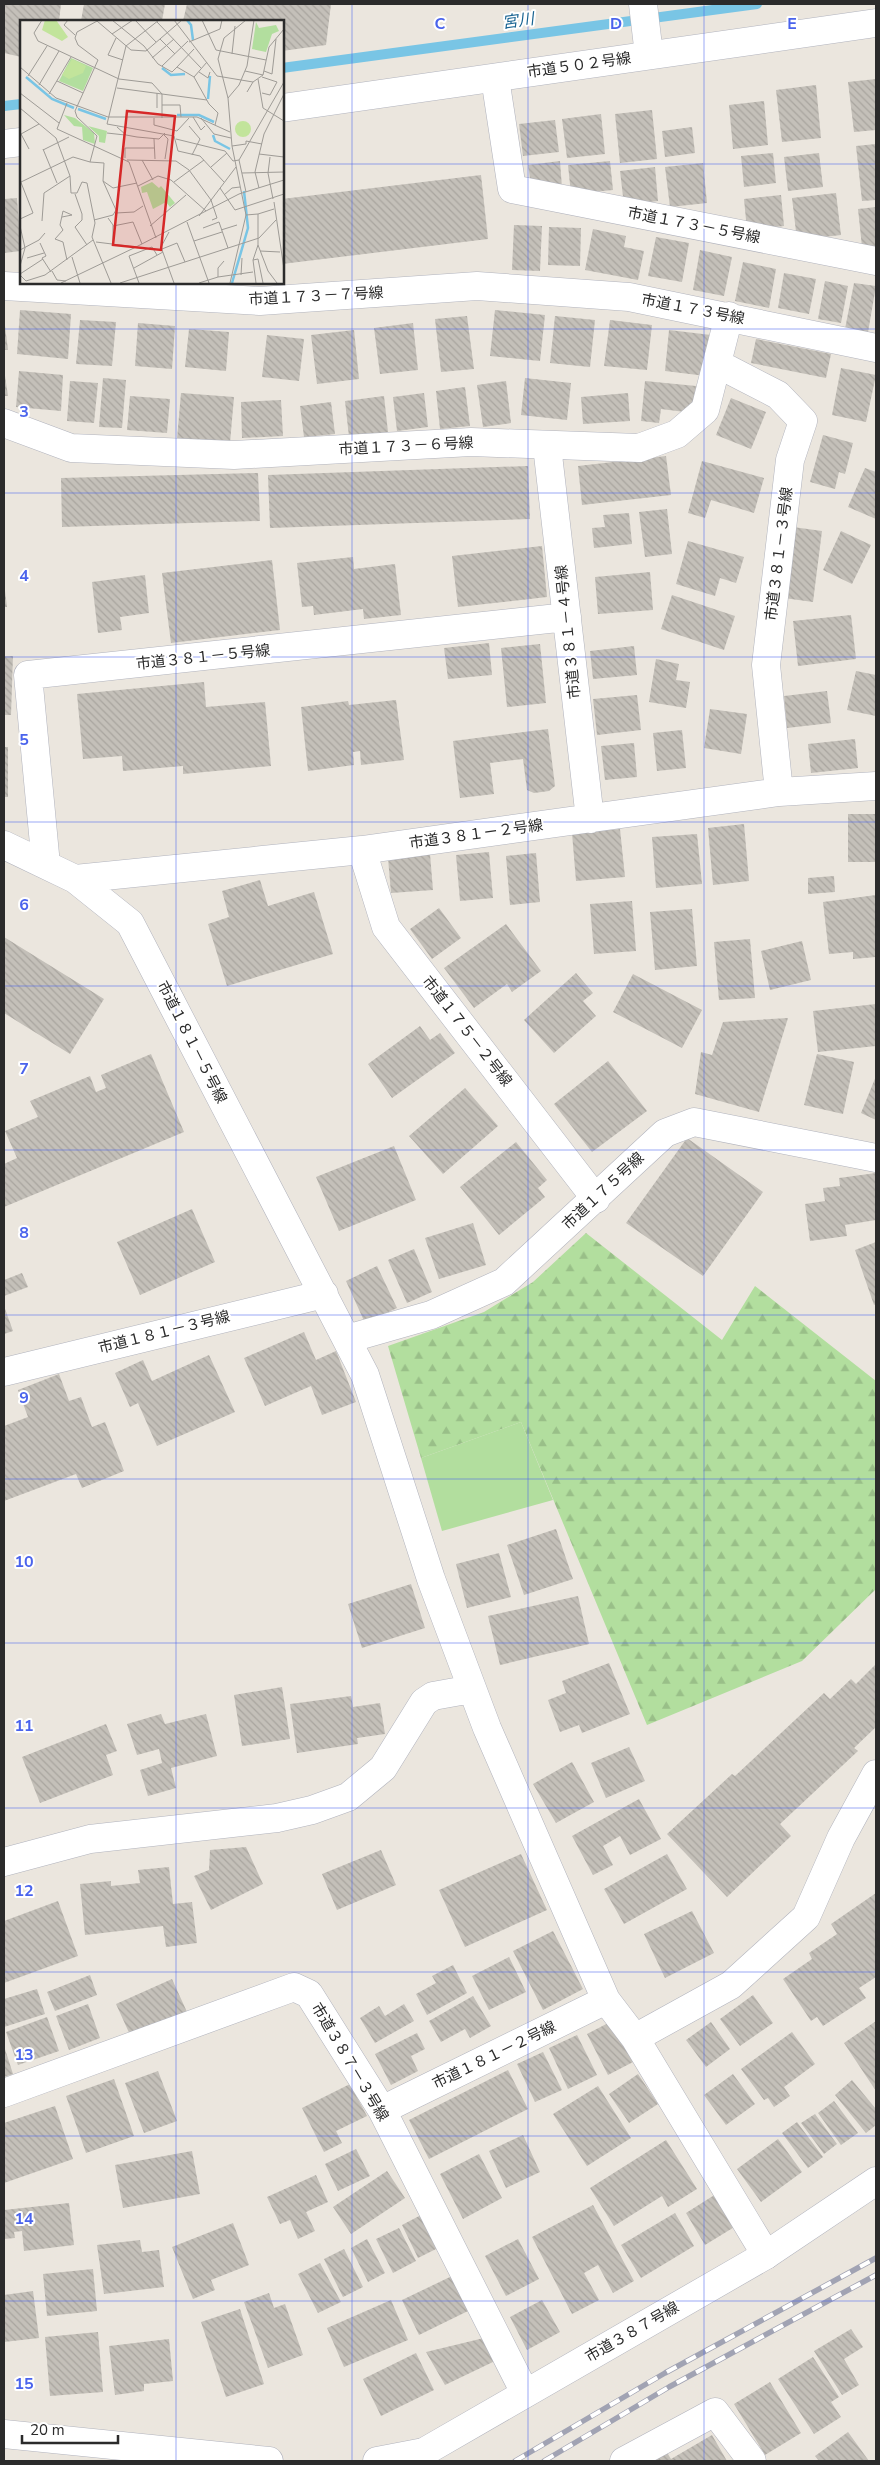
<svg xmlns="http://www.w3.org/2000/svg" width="880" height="2465" font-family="'Nunito Sans','Noto Sans JP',sans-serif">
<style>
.forest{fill:url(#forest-firs)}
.park{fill:#b2de9e}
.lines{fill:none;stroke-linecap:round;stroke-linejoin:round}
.stream{stroke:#79c5e5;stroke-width:10}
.building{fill:url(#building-back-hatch)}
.street-casing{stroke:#b1b3bd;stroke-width:29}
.secondary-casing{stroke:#b1b3bd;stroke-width:29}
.street{stroke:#fff;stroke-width:28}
.secondary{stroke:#fff;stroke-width:28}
.rail-casing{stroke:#a1a3b3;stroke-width:5.5}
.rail{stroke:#fff;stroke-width:4;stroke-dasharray:11;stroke-linecap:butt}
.grid{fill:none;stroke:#4a63ec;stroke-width:1;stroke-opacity:0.55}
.labels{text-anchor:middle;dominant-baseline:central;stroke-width:4;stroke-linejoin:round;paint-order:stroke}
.street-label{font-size:15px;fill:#2b2b2b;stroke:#fff}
.water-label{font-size:16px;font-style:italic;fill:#186391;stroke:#fff}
.inset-river{fill:none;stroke:#79c5e5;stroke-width:2.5}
.inset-road{fill:none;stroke:#9e9b96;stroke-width:1}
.view{fill:#d62828;fill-opacity:0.15;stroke:#d62828;stroke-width:2.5}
.inset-edge{fill:none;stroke:#2b2b2b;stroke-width:2.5}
.grid-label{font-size:16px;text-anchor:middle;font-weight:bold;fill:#4a63ec;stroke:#fff;stroke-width:4;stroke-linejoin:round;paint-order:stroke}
</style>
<defs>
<pattern id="forest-firs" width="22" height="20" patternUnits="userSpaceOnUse" patternTransform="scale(1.25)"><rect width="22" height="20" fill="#b2de9e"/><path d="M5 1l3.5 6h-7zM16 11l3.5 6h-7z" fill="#99bf88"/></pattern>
<pattern id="building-back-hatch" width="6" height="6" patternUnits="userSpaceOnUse" patternTransform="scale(1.25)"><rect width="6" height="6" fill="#c4c0b9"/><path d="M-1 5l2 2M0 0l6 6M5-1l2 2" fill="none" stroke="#a9a59f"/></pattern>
</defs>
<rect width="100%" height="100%" fill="#ebe6de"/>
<!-- forest -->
<path class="forest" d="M586 1233 722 1340 755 1286 876 1381V1589L802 1661 647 1725 521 1422 421 1458 388 1346 484 1312 533 1282Z"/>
<!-- park -->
<path class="park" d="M521 1422 553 1500 442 1531 421 1458Z"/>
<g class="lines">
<!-- stream -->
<path class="stream" d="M282 68 757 4
M4 106 21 104"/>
</g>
<!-- building -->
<path class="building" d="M4 4H61L59 21H21V57L4 53Z
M84 4H165L162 21H81Z
M187 4H331L326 45 282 51V21H183Z
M876 79V130L854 132 848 82Z
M816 85 821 138 782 142 776 90Z
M764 101 768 145 733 149 729 105Z
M652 110 657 159 620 163 615 114Z
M601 114 605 154 567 158 562 119Z
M555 120 559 152 523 156 519 124Z
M692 127 695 153 665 157 662 131Z
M876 144V200L862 201 856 146Z
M773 153 776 183 744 187 741 156Z
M819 153 823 187 788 191 784 157Z
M560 161 562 188 532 192 528 165Z
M610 161 613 190 571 194 568 165Z
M703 163 707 203 670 207 665 167Z
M655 167 658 201 624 205 620 171Z
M481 175 488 239 282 264V199Z
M836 193 841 235 797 240 792 198Z
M781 195 784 226 747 230 744 199Z
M17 198 21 251 4 253V199Z
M876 207V246L862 247 858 209Z
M514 225 542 226 540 271 512 270Z
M549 227 581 228 580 266 548 265Z
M593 229 626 236 624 247 644 251 638 280 585 270Z
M656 237 689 243 682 282 648 276Z
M700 250 732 257 724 296 693 290Z
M743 262 776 269 769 308 735 301Z
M784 273 816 279 809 314 778 308Z
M825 281 848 286 841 323 818 319Z
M854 283 876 286 867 338 844 334Z
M20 310 71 314 68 359 17 354Z
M495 310 545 315 540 361 490 356Z
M467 316 474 369 441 372 435 319Z
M555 316 595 320 590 367 550 363Z
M4 318 8 350H4Z
M80 320 116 322 112 366 76 364Z
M610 320 652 325 647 370 604 366Z
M138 323 175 326 172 369 135 366Z
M413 323 418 370 380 374 374 328Z
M189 329 229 332 226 371 185 367Z
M354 330 359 379 317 384 311 335Z
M669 330 711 335 706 376 665 371Z
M267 335 304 339 299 381 262 377Z
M756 339 831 354 826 378 751 363Z
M841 368 876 375 866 422 832 415Z
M4 369 8 396H4Z
M19 371 63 375 61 411 16 407Z
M103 378 126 380 122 428 99 427Z
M525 378 571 383 567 420 521 415Z
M70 381 98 383 94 423 67 421Z
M506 381 511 423 483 427 477 385Z
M645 381 696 386 693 413 661 409 659 423 641 421Z
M465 387 470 426 440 429 436 391Z
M181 393 234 397 230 443 177 439Z
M424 393 428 427 397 431 393 397Z
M628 393 630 421 583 424 581 397Z
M130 396 170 399 167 433 127 430Z
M384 396 388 432 349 437 345 401Z
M731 398 766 412 751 449 716 435Z
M281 400 283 436 242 438 241 402Z
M331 402 335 434 304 437 300 406Z
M823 435 853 443 845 474 839 472 835 489 810 482Z
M666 456 671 495 582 505 578 466Z
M702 461 764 478 754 513 711 500 705 518 688 513Z
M528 466 530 519 270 528 268 475Z
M865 468 876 472V519L848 507Z
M258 473 260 521 62 527 61 478Z
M667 509 672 554 645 557 639 512Z
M629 513 632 544 594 548 592 528 605 527 603 515Z
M793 527 822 531 813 602 784 598Z
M841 531 871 545 852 584 823 570Z
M688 541 744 557 736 583 720 578 715 596 676 584Z
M542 546 547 597 458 607 452 556Z
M353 557 354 569 395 564 401 615 364 619 363 609 314 615 313 606 302 607 297 563Z
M272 560 280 630 171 643 162 573Z
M650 572 653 610 598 614 595 577Z
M145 575 149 613 120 617 122 630 98 633 92 582Z
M4 583 7 607H4Z
M672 595 735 616 724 650 661 629Z
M851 615 856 659 798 666 793 621Z
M489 643 492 675 448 679 444 648Z
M540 644 546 703 507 707 501 648Z
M634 646 637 675 593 679 590 651Z
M4 656H13L11 715H4Z
M656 659 679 664 676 680 690 682 686 708 649 702Z
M856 671 876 675V716L847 710Z
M204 682 206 707 265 702 271 766 183 774V766L123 771 122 756 83 759 77 694Z
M827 691 831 723 787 728 784 696Z
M637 695 641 730 597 735 593 699Z
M396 700 404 760 361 765 360 751 353 752 354 765 308 771 301 707 348 701 349 705Z
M710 709 747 714 741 754 704 748Z
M548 729 555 786 549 791 534 793 527 790 523 759 490 763 494 794 460 798 453 741Z
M682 730 686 768 657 771 653 733Z
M855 739 858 768 811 773 808 744Z
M634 743 637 777 605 780 601 746Z
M4 747H8V797H4Z
M848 814H876V862H848Z
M744 824 749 881 713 885 708 828Z
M620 829 625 877 576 881 572 833Z
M697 834 702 884 656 888 652 837Z
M489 852 493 898 460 901 456 855Z
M536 853 540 902 510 905 506 856Z
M430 854 433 890 391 893 388 858Z
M834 876 835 892 808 894V878Z
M260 880 268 906 314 892 333 954 227 986 208 924 229 917 222 891Z
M876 895V957L853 959V952L829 954 823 902Z
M632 901 636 951 594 954 590 904Z
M439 908 461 938 432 959 410 929Z
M692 909 697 966 655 970 650 912Z
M506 924 541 971 512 992 507 984 474 1008 444 968Z
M4 937 104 999 70 1054 4 1013Z
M750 939 755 998 719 1000 714 942Z
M802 941 811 980 770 990 761 951Z
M576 973 593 993 583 1001 596 1016 554 1053 524 1020Z
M633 974 702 1010 682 1048 613 1012Z
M876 1004V1046L818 1052 813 1011Z
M788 1018 759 1112 695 1094 701 1052 712 1055 723 1022Z
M420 1026 430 1040 440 1033 455 1053 392 1098 368 1064Z
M151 1054 184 1132 4 1207V1164L17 1158 5 1131 38 1117 30 1101 90 1076 96 1092 106 1088 101 1075Z
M817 1054 854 1062 843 1114 804 1105Z
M608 1061 647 1111 592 1152 554 1104Z
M876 1076V1120L861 1113Z
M465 1088 498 1126 443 1174 409 1136Z
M687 1138 763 1192 703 1276 626 1223Z
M516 1142 547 1180 538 1188 545 1197 499 1235 460 1187Z
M394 1146 416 1200 339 1231 316 1177Z
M876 1173V1220L845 1225 847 1236 810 1241 805 1204 825 1201 823 1188 840 1186 839 1178Z
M192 1209 215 1262 140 1295 117 1242Z
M473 1223 486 1265 439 1279 425 1238Z
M876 1242V1304L874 1305 855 1250Z
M414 1249 432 1292 407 1303 388 1260Z
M377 1266 397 1308 365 1323 346 1281Z
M22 1273 28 1287 4 1296V1280Z
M4 1306 13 1331 4 1334Z
M304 1332 316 1360 336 1351 356 1402 322 1415 311 1386 265 1406 244 1358Z
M209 1355 235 1412 157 1446 138 1403 130 1407 115 1373 143 1360 152 1381Z
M59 1374 69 1401 81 1397 92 1427 105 1422 124 1471 82 1488 76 1474 4 1501V1426L28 1417 18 1390Z
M556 1529 573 1579 524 1595 507 1545Z
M499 1553 511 1597 467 1608 456 1564Z
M411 1584 425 1628 362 1648 348 1604Z
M578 1596 589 1644 500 1665 488 1616Z
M609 1663 630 1714 582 1733 579 1725 560 1732 548 1700 566 1693 562 1681Z
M876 1664V1727L854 1748 858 1751 780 1824 791 1836 727 1897 667 1834 732 1774 735 1776 824 1693 830 1699 851 1679 856 1684Z
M282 1687 290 1739 242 1746 234 1695Z
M351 1696 353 1707 380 1703 385 1734 357 1738 358 1744 297 1753 290 1704Z
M161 1714 165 1724 206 1714 217 1756 171 1768 176 1788 148 1796 140 1770 162 1763 159 1749 137 1755 127 1724Z
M106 1724 117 1751 106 1755 113 1775 40 1803 22 1757Z
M629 1747 645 1781 606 1798 591 1763Z
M572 1762 594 1802 556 1823 533 1784Z
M639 1799 661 1839 630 1855 620 1836 603 1846 613 1865 593 1875 572 1836Z
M246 1847 263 1884 211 1910 194 1876 209 1870 210 1850Z
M381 1850 396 1885 337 1910 322 1874Z
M521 1854 547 1910 465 1947 439 1890Z
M667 1854 687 1889 624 1924 604 1889Z
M169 1867 173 1904 192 1902 197 1943 166 1947 163 1926 85 1935 80 1884 111 1881V1886L140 1883 138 1870Z
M876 1893V1977L859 1988 866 1998 823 2026 817 2017 811 2021 783 1979 812 1959 809 1953 837 1934 831 1924Z
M58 1901 78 1956 4 1983V1921Z
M692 1911 714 1953 665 1978 644 1934Z
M553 1931 583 1989 543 2010 513 1951Z
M509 1957 526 1992 489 2010 472 1976Z
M453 1965 467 1993 427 2015 416 1994 436 1983 432 1976Z
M90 1975 97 1995 55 2011 47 1992Z
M172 1979 187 2012 131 2037 116 2004Z
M37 1989 45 2014 4 2027V1999Z
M753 1995 773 2023 740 2046 720 2019Z
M473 1996 491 2026 470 2038 465 2029 441 2042 429 2021Z
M88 2004 100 2038 69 2050 56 2016Z
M404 2004 414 2021 375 2043 360 2018 379 2006 385 2016Z
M47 2017 59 2051 18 2065 6 2032Z
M614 2020 635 2061 608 2075 587 2034Z
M876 2021V2091L844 2043Z
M711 2022 730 2049 706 2067 686 2040Z
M792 2032 815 2064 784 2087 790 2096 774 2107 768 2098 764 2100 741 2069Z
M417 2033 425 2049 411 2056 418 2071 391 2085 375 2054Z
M577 2035 597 2075 568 2089 549 2048Z
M4 2046 13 2074 4 2077Z
M543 2052 562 2090 535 2102 517 2064Z
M508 2070 528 2109 429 2159 409 2120Z
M158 2071 177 2121 144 2133 125 2083Z
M638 2074 658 2104 629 2123 609 2094Z
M733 2074 755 2104 726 2125 704 2095Z
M114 2079 134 2136 86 2153 66 2096Z
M852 2080 876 2109V2125L866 2133 835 2095Z
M350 2084 367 2116 336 2131 342 2143 324 2152 302 2108Z
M598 2086 631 2138 587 2166 553 2114Z
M834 2101 858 2133 841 2145 818 2113Z
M55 2106 73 2159 4 2183V2123Z
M815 2114 837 2144 824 2154 801 2123Z
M797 2122 823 2157 808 2168 782 2133Z
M523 2135 540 2172 506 2188 489 2151Z
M778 2139 802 2172 761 2202 737 2169Z
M666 2140 697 2189 668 2207 662 2196 614 2226 590 2188Z
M356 2149 370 2176 338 2191 325 2164Z
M192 2151 200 2194 123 2208 115 2165Z
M479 2154 502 2198 463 2219 440 2174Z
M387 2171 405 2198 351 2234 333 2207Z
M316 2175 328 2202 306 2212 315 2231 298 2239 290 2220 280 2224 267 2197Z
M716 2194 736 2226 705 2245 686 2213Z
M69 2203 74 2245 24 2251 22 2231 14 2232 15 2238 4 2239V2210Z
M593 2205 634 2281 613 2293 598 2265 584 2273 599 2300 572 2314 532 2237Z
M675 2213 694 2246 641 2278 621 2245Z
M423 2214 440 2247 418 2258 402 2225Z
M233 2223 249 2265 211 2280 215 2290 193 2299 172 2247Z
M399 2228 416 2261 393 2273 376 2239Z
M367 2239 385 2273 368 2282 351 2248Z
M518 2239 539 2279 506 2296 485 2256Z
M140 2240 142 2252 159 2250 164 2287 104 2294 97 2245Z
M344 2249 363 2287 343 2297 324 2259Z
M320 2263 341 2302 318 2313 298 2274Z
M93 2269 97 2311 47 2316 43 2274Z
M452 2276 468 2311 419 2335 402 2300Z
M33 2291 39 2338 4 2342V2295Z
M269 2293 274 2308 285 2304 303 2355 268 2368 244 2302Z
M391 2300 408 2340 344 2367 327 2328Z
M542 2300 560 2332 527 2350 510 2317Z
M240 2309 264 2384 226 2397 201 2322Z
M851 2329 863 2347 844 2359 859 2385 842 2395 814 2351Z
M98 2332 103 2392 50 2396 45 2337Z
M484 2338 495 2361 445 2385 426 2352Z
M169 2339 173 2381 144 2384V2391L115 2395 109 2346Z
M416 2353 434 2390 381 2416 363 2379Z
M813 2357 839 2397 831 2402 841 2417 814 2434 778 2379Z
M770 2382 801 2433 765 2455 734 2404Z
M848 2432 869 2461H819L815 2456Z
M712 2435 727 2461H656L654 2458 666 2451 671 2459Z"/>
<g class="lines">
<defs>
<path id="street" d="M643 4 649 55
M495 78 512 189 876 261
M4 286 260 301 477 286 629 297 876 348
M718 364 778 395 803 421 790 460 766 665 779 792
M4 423 71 448 234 455 471 442 639 448 677 434 705 410 729 316
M547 446 590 819
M4 845 75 879 130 923 365 1375 431 1579 487 1728 606 2000 635 2038 766 2255
M362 850 386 927 596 1199
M46 865 28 675 567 617
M75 879 362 850 779 792 876 786
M347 1339 431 1315 504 1282 665 1133 694 1122 876 1158
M4 1372 324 1294
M4 1862 90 1839 277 1818 312 1810 348 1797 383 1768 424 1702 433 1696 472 1689
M635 2038 731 1985 806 1917 841 1838 876 1774
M4 2093 294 1987 309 1994 382 2110 525 2393
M382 2110 606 2000
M624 2461 715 2412 752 2461"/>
<path id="secondary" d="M282 108 876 23
M4 144 21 142
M4 2434 269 2461
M377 2461 424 2452 766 2255 876 2181"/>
</defs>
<!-- street casing -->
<use href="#street" class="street-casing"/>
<!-- secondary casing -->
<use href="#secondary" class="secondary-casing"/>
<!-- street -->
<use href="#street" class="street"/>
<!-- secondary -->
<use href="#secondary" class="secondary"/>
<defs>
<path id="rail" d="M515 2461 665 2373 876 2258
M544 2461 669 2387 876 2275"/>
</defs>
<!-- rail casing -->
<use href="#rail" class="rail-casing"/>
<!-- rail -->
<use href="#rail" class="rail"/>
</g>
<!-- grid -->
<path class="grid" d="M176 4V21M352 4V2461M528 4V2461M704 4V2461M4 164H21M282 164H876M176 282V2461M4 329H876M4 493H876M4 657H876M4 822H876M4 986H876M4 1150H876M4 1315H876M4 1479H876M4 1643H876M4 1808H876M4 1972H876M4 2136H876M4 2301H876"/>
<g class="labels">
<!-- street labels -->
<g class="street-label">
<text transform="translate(579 65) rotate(-8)">市道５０２号線</text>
<text transform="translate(694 225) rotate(11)">市道１７３－５号線</text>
<text transform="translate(316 296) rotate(-3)">市道１７３－７号線</text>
<text transform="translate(693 309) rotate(11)">市道１７３号線</text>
<text transform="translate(406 446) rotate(-3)">市道１７３－６号線</text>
<text transform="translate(779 554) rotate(-83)">市道３８１－３号線</text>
<text transform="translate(568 632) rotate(-96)">市道３８１－４号線</text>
<text transform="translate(203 657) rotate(-6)">市道３８１－５号線</text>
<text transform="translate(476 834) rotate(-8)">市道３８１－２号線</text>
<text transform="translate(467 1031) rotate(52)">市道１７５－２号線</text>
<text transform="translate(192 1042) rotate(63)">市道１８１－５号線</text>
<text transform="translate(603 1191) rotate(-43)">市道１７５号線</text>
<text transform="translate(164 1332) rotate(-14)">市道１８１－３号線</text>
<text transform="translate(494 2055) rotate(-26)">市道１８１－２号線</text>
<text transform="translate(350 2062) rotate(59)">市道３８７－３号線</text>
<text transform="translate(632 2332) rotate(-30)">市道３８７号線</text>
</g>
<!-- water labels -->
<g class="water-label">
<text transform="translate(518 21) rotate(-8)">宮川</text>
</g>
</g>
<!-- overview -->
<g transform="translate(20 20)">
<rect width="264" height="264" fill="#ebe6de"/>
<path d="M236 2 239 8 256 5 259 11 252 14 246 32 232 29ZM44 95 55 98 74 113 75 124 63 120 62 107 54 106ZM68 106 87 111 85 123 79 122V116ZM132 162 139 168 141 166 155 183 150 187 146 182 133 189 127 172 122 173 121 167Z" fill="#b2de9e"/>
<path d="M51 38 73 48 63 71 39 61Z" fill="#b2de9e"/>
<path d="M25 0H36L48 17 42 21 22 10ZM52 39 66 46 63 53 49 59 42 55ZM215 109a8 8 0 1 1 16 0a8 8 0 1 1-16 0Z" fill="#c2e49b"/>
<path class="inset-river" d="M167 0 171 5 173 20M142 48 151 55 165 54M6 57 32 79 54 88M188 79 190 56M58 89 86 99M157 95H179L194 102M193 115 195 121 210 129M212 263 228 208 224 171"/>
<path class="inset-road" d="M22 0 14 13 18 21 99 59 132 63 142 74V98M48 0 44 5 55 15M92 0 124 26 138 44 152 52 157 47 174 57M115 0 136 22M139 0 106 26 87 104 154 116 158 131 180 136 204 162M154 0 197 56 233 62M182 0 196 30 246 40M77 1 111 30 126 31 162 0M137 2 181 48M92 14 113 0M96 18 88 35 103 40M140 19 155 34M169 22 200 9 202 0M212 34 215 6M132 38 154 19M142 46 168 21M0 47 36 78 88 97H177L210 112M157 47 174 29M225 51 243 55M244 51 252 54 256 19M179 52 188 58 190 52M8 56 27 26M174 57 189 84 198 93 195 105M174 57 187 42M242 57 257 62 250 75 242 73M238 59 243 88 264 101M37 61 63 73M19 65 39 31M97 68 187 80M227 72 233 62 243 55 249 27 264 9M0 73 39 103M137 73V88M29 74 51 37M208 78 219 65 227 46 234 0M47 83 37 109 109 142 136 218M142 85H160L161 97M0 88 36 118 50 156 51 173H57L62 162 67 163 75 203 72 217 91 263M173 97 181 110 185 106M134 98V105L157 111 169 98M181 98 194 114 211 118M169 106 180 119 172 135M97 107 106 115 117 117 139 119 145 113M87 113 105 115M144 115 148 119 145 139M134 119 135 139M156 119 205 131 213 141 219 140 264 62M212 126 226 124V121L242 124M9 129 1 114 19 104M23 129 37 163M23 130 49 117M239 134 264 137M250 137 248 153 253 179M105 138V128H134M107 140 156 141 169 150 191 180 197 198 192 200M122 140 133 160M219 140 226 172M70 142 84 143 83 161 96 190 93 195 74 200M191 147 207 133M222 153 264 152M0 160 13 193 0 199M83 161 93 168 117 163M1 162 53 137 70 142 77 116 57 97 55 91 78 40 58 25 55 18 57 12 79 0M154 162 184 140M118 166 138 156 151 160 186 191M200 168 215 190 264 174M239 168 235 152 244 114 264 74M55 174 62 194V200L55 207 67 225M204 175 212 168 220 167M254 182 264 249M96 193 114 192 123 186M238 194 254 189M226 195 238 194V225L233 240 236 263M179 196 216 147M42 197 52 195 43 191 40 205 43 210 35 219 43 222 47 240M88 198 93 205V224M22 201 24 173 50 156M167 202 189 263M0 206 5 228 0 246M93 206 113 202 122 224M130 206 166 175M183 208 199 202 208 228M201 210 217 205M149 212 141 227 154 263M174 221 202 212M76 222 116 227 219 174 264 160M20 223 26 236 22 238 31 252M238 225 248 251 257 263M142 229 157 223 165 242M0 230 19 220 25 213M240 231 260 232M52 237 60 263M7 238 24 233M233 240 238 239 243 263M114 248 143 232M32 251 37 260 46 261M0 254 23 239M0 255 6 261 25 255 73 220M221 255 222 238M198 257V248L204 241M41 263 116 227M100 263 239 218 256 200M119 263 109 236 132 227 137 235M179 263 198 257 233 252M210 263 226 195 212 126 208 78 198 39 204 18 226 0"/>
<path class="view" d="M107 91 155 96 141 230 93 225Z"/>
<rect width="264" height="264" class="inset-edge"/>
</g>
<g class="grid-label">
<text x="440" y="29">C</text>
<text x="616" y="29">D</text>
<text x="792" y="29">E</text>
<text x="24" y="417">3</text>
<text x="24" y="581">4</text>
<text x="24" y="745">5</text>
<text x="24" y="910">6</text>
<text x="24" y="1074">7</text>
<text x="24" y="1238">8</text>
<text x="24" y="1403">9</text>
<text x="24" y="1567">10</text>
<text x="24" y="1731">11</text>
<text x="24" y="1896">12</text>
<text x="24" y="2060">13</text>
<text x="24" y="2224">14</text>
<text x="24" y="2389">15</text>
</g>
<!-- border -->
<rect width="880" height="2465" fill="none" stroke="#2b2b2b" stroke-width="10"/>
<!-- scale -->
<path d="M22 2435v8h96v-8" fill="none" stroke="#2b2b2b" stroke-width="2.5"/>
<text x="30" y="2435" font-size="15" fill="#2b2b2b" stroke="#ffffff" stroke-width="4" paint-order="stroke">20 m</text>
</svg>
